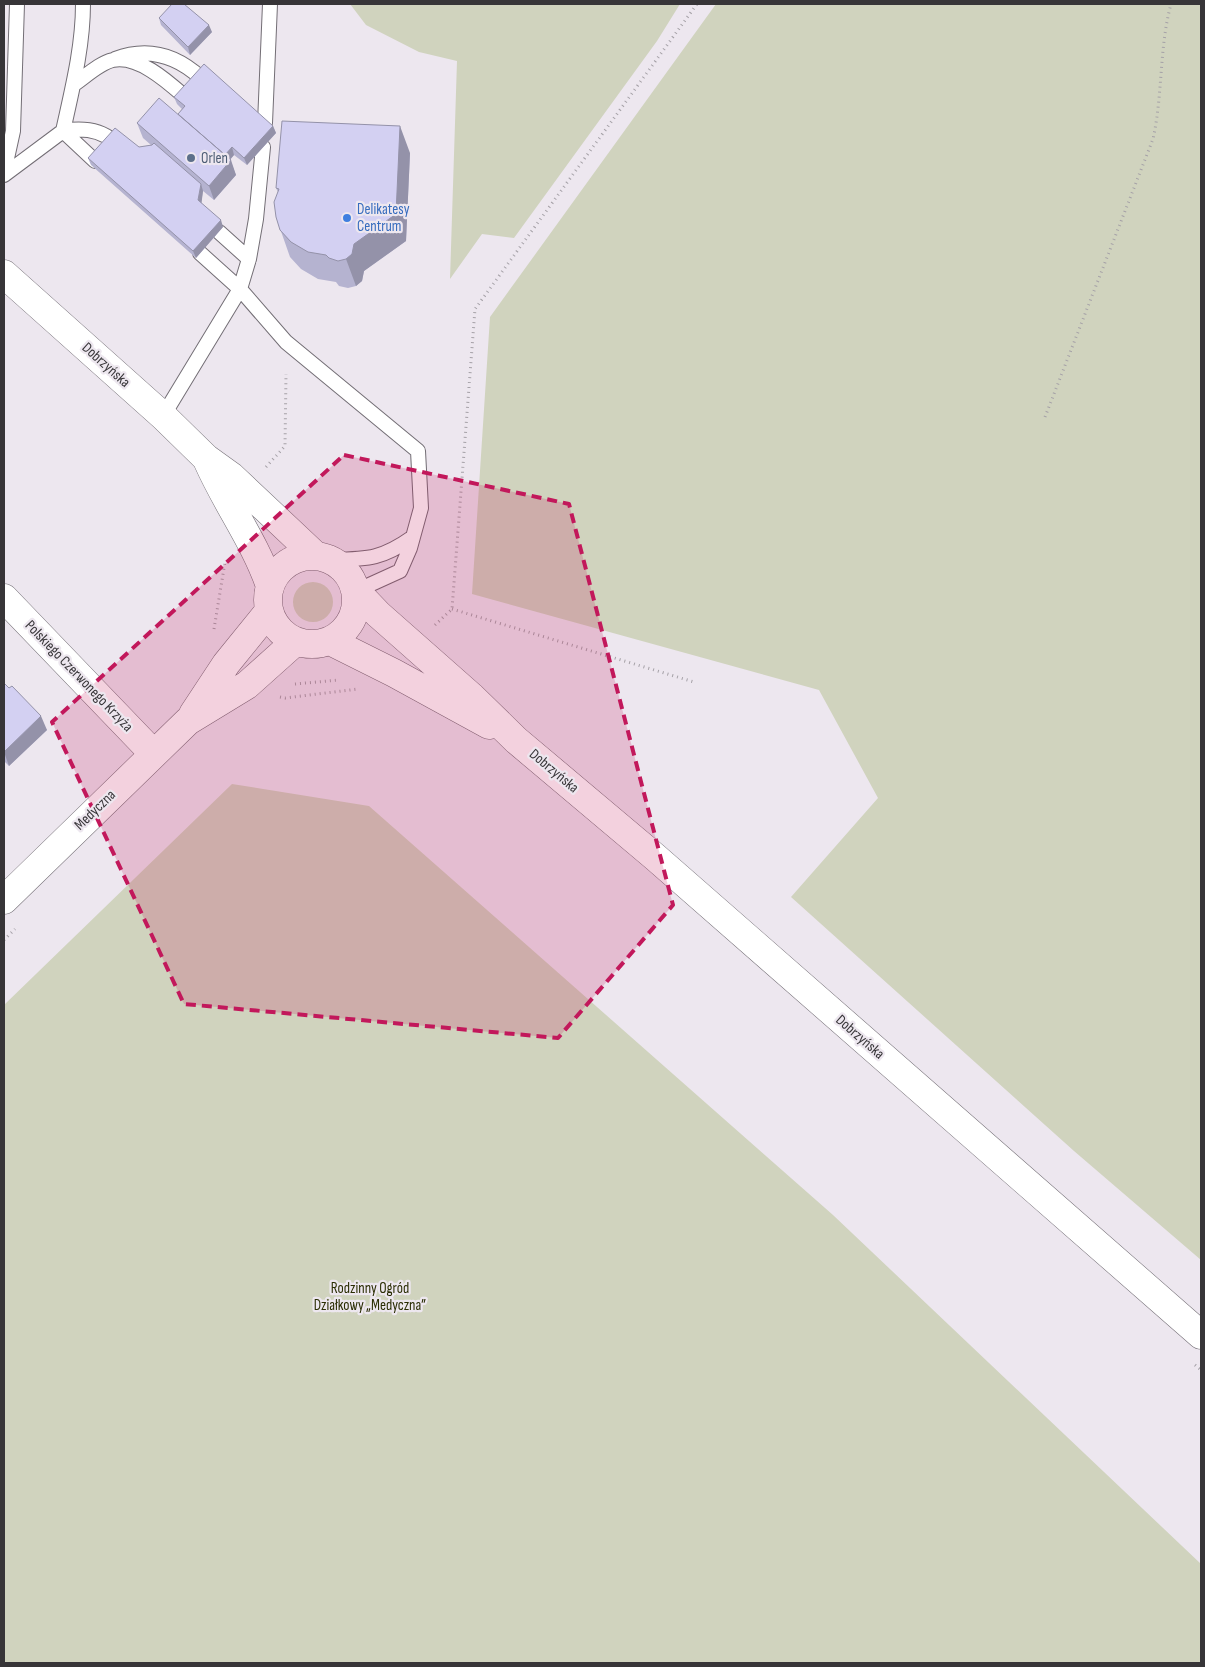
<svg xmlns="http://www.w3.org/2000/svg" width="1205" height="1667" font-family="'Sofia Sans Condensed',sans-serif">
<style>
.green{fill:#d0d3be}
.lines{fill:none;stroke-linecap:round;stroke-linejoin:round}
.lane-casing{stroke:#736e75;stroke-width:16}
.street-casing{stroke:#736e75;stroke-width:29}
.secondary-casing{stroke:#736e75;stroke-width:29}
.path{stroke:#a5a1a7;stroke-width:3;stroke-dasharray:1 4;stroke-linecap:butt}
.lane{stroke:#fff;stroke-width:14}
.street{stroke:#fff;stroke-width:28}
.secondary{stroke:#fff;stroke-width:28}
.wall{fill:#b5b3d0}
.shaded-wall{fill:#9492a9}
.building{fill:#d3d0f2;stroke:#9492a9}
.marked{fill:#c2185b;fill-opacity:0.2;stroke:#c2185b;stroke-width:4;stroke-dasharray:10 6;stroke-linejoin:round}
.service-dot{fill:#5c6f8a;stroke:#ede7ef;stroke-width:2}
.shop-dot{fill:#3f7fe0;stroke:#ede7ef;stroke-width:2}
.labels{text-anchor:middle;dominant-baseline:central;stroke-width:4.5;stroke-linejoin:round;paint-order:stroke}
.service-label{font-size:15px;fill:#4e5e75;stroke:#ede7ef;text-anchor:start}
.shop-label{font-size:15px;fill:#366cbe;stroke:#ede7ef;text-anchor:start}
.street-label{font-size:15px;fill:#373538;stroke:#ede7ef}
.park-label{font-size:15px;fill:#2a2d03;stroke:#ede7ef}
</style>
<rect width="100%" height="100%" fill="#ede7ef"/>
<!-- green -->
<path class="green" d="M350 4H680L657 41 514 238 482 234 450 279 457 61 419 52 366 25Z
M716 4H1201V1260L1074 1151 791 897 878 798 819 690 472 594 490 317Z
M293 602a20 20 0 1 1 40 0a20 20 0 1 1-40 0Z
M232 784 369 806 833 1215 1201 1564V1663H4V1005Z"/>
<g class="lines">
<defs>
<path id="lane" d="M83 4C83 47 72 90 63 131 81 128 99 129 113 141
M115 59C147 47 176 55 201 78
M73 85C84 78 99 63 113 60 138 55 167 81 184 96
M265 123 270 4
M4 172 13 131 17 4
M4 175 63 131 95 161
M219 232 249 259
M200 253 240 289 286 342 418 451 421 508 410 548 400 571 356 591
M163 416 240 289 249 259 256 219 263 147
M331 560C369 559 382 559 413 537"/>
<path id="street" d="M4 598 153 753"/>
<path id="secondary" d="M4 274 163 416 206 458 231 476 316 556
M208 462C227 505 255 542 270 586
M268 600a44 44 0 1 1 88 0a44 44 0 1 1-88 0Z
M356 591 378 614 472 697 516 740 655 857 1201 1335
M330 641 394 673 489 725
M193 714 226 664 269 611
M4 900 188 721 247 685 295 642"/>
</defs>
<!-- lane casing -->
<use href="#lane" class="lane-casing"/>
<!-- street casing -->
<use href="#street" class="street-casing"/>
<!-- secondary casing -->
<use href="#secondary" class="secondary-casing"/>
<!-- path -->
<path class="path" d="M1045 417 1153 139C1163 94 1159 48 1171 4
M266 467 285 446 286 374
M452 609 694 682
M435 625 452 609 475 309 697 4
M214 629 225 562
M295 684 339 680
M280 697 285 698 358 689
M4 940 15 929
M1195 1365 1201 1370"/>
<!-- lane -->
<use href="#lane" class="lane"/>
<!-- street -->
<use href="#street" class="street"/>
<!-- secondary -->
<use href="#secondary" class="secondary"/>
</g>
<!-- wall -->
<path class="wall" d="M159 18 212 32 190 55 161 25Z
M174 97 273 126 276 133 247 165 234 155 230 160 236 175 214 200 203 191 201 203 223 227 196 258 91 165 88 158 151 145 143 138 137 123 178 114 182 109 177 104Z
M410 153 406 241 364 271 362 281 356 286 348 288 339 286 336 282 318 279 301 269 290 257 276 217 278 192 276 188Z
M4 683 47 730 9 766 4 761Z"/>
<!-- shaded-wall -->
<path class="shaded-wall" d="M209 25 212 32 190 55 188 47Z
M273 126 276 133 247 165 244 158Z
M400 126 410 153 406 241 364 271 362 281 356 286 346 259 354 244Z
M232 147 234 155 225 165 222 158Z
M231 160 236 175 214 200 209 186Z
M201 184 203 191 201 207 198 200Z
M221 220 223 227 196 258 193 251Z
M41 716 47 730 9 766 4 752Z"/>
<!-- building -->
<path class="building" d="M172 4H184L209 25 188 47 159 18Z
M204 64 273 126 244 158 232 147 225 155 178 114 185 106 174 97Z
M159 98 231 160 209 186 137 123Z
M282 121 400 126 396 214 354 244 352 254 346 259 338 261 329 258 326 255 308 252 291 242 280 230 276 217 274 202 279 189 276 188Z
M115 128 139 147 152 145 154 143 201 184 198 200 221 220 193 251 88 158Z
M4 683 9 688 12 686 41 716 4 752Z"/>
<!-- marked area -->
<path class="marked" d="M344 455 569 504 673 905 558 1038 184 1004 52 722Z"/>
<!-- markers -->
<circle class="service-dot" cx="191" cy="158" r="5"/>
<circle class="shop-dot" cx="347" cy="218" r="5"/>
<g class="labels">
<!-- service labels -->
<g class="service-label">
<text x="201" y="158">Orlen</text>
</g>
<!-- shop labels -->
<g class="shop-label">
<text x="357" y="209">Delikatesy<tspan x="357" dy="17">Centrum</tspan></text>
</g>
<!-- street labels -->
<g class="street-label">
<text transform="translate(106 365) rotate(42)">Dobrzyńska</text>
<text transform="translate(79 676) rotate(46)">Polskiego Czerwonego Krzyża</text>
<text transform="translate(554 771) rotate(40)">Dobrzyńska</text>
<text transform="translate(95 810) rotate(-44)">Medyczna</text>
<text transform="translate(860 1037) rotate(41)">Dobrzyńska</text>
</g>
<!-- park labels -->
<g class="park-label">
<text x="370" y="1288">Rodzinny Ogród<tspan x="370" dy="17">Działkowy „Medyczna”</tspan></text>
</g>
</g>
<!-- border -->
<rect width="1205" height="1667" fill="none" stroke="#373538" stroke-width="10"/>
</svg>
